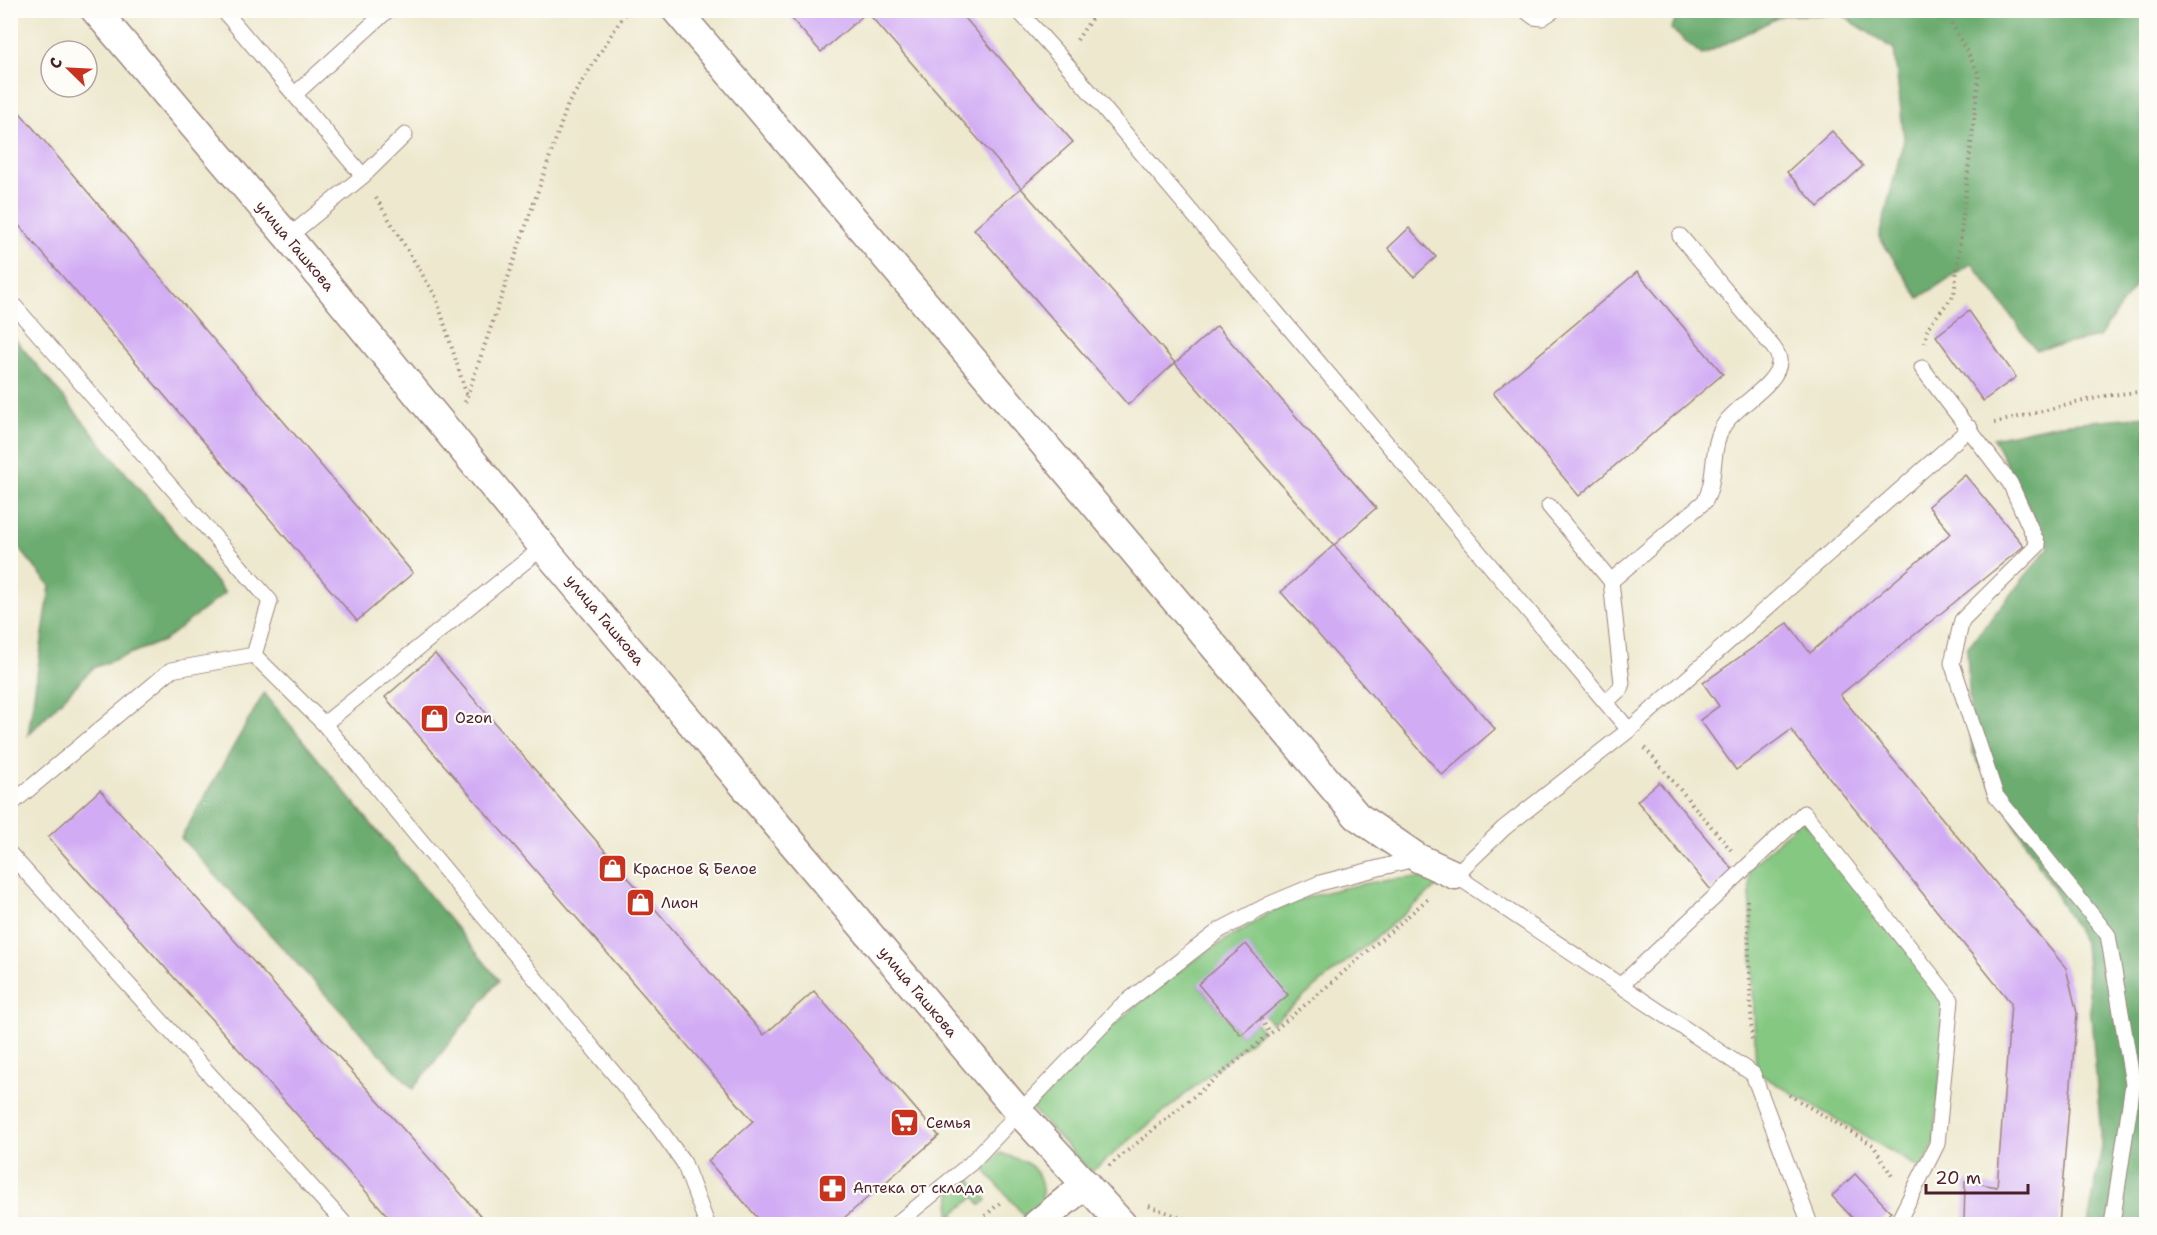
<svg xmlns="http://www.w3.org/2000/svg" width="2157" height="1235" font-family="'Shantell Sans',sans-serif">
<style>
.green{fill:#85c882;stroke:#687456;stroke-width:1.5}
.forest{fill:#6cac70;stroke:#5b664e;stroke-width:1.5}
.building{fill:#d1abf4}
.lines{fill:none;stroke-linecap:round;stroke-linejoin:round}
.service-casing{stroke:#9c847c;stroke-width:17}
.minor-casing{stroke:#9c847c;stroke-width:31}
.path{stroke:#9c847c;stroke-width:4;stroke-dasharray:1.5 4.5;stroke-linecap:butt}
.service{stroke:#fff;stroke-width:15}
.minor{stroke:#fff;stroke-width:28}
.labels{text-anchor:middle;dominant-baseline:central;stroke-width:4.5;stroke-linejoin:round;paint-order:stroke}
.street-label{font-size:15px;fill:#4a1f2b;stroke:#fdfcf7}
.poi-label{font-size:15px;fill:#4a1f2b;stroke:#fdfcf7;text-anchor:start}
</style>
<rect width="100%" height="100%" fill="#fdfcf7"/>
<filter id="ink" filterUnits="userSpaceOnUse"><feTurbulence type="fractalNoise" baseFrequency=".0167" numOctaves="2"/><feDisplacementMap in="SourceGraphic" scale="12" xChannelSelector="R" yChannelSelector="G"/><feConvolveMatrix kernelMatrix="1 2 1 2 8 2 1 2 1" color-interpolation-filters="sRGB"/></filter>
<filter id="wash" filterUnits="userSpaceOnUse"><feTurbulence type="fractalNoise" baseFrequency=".008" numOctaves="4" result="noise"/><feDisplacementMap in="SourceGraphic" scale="24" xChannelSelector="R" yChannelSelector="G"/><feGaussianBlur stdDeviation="1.35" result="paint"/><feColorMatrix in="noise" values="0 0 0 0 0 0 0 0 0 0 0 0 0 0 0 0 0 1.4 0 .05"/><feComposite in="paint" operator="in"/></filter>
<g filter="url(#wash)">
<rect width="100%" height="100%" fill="#ede8ce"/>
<!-- green -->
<path class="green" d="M1802 818 1947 1000 1934 1144 1921 1169 1756 1072 1749 869Z
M1408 878 1431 879 1439 885 1272 1023 1264 1015 1198 984 1241 1035 1256 1022 1262 1031 1091 1172 1032 1109C1088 1043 1165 975 1240 931 1254 923 1268 912 1284 906 1323 890 1366 882 1408 878Z
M1000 1153C1011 1157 1026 1160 1034 1169 1043 1179 1045 1197 1038 1209 1036 1213 1030 1216 1027 1219L984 1169Z
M970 1179 987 1200 981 1205 975 1197 953 1214 961 1224H949L951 1194Z"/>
<!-- forest -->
<path class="forest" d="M1680 11H2146V270L2099 337 2036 350 1972 263 1919 298 1879 237 1904 139 1894 49 1842 15H1783L1702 55 1671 29Z
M10 333 225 593 163 641 93 668 28 735 50 586 11 538Z
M2146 416V1224H2088L2102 1147 2085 944 1972 751 1967 648 2049 547 1993 438 2059 424Z
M264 693 499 980 413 1089 181 838Z"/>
<g id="blocks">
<!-- building -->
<path class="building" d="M784 10H865L867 12 821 52Z
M869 10H958L1073 142 1021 188 867 12Z
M10 101 413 573 357 621 10 215Z
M1832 131 1863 166 1818 207 1787 172Z
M1021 188 1175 363 1128 405 974 229Z
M1409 228 1436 257 1414 277 1388 248Z
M1637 272 1723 374 1579 496 1493 393Z
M1969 311 2016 377 1983 401 1936 336Z
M1217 326 1376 508 1334 545 1495 729 1442 775 1281 592 1334 545 1175 363Z
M1965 475 2024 546 1840 695 2066 968 2077 1013 2059 1224H1964L1965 1181 1997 1187 2011 1003 1791 730 1736 770 1700 720 1719 706 1703 683 1788 623 1810 653 1951 533 1928 506Z
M435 654 764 1035 814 991 939 1136 837 1224H763L708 1161 753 1121 385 697Z
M1659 782 1734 871 1711 890 1637 801Z
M100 790 488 1224H395L48 837Z
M1246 944 1288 995 1241 1035 1198 984Z
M1855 1174 1891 1212 1879 1224H1858L1832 1196Z"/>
</g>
</g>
<g filter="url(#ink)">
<use href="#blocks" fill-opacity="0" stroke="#9c847c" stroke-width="1.5"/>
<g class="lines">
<defs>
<path id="service" d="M223 10 363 176
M1018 10 1063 60 1629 730 1970 428
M1525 10 1534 17 1542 18 1554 10
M294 95 388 10
M288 237 363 176 405 135
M10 301 270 601 254 655
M1922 368 2010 483 2038 545 1962 620 1952 663 1996 796 2108 935 2133 1084 2112 1224
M1549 506 1611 581
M1606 702 1620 689 1622 683 1611 581 1705 501C1718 476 1709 445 1726 422 1739 404 1781 382 1779 360 1779 356 1776 351 1773 347L1680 236
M324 724 543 547
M1629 730 1504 828 1455 875 1753 1074 1810 1224
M10 805 171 670 254 655 324 724 656 1124 684 1163 707 1224
M10 854 345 1224
M1621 985 1804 813 1951 1000 1937 1144 1897 1224
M896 1224 970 1164 1120 1007 1220 930 1270 904 1320 883 1418 858"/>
<path id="minor" d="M95 10 288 237 543 547 1019 1112 1122 1224
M676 10 974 361 1357 816 1418 858 1455 875
M1037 1224 1086 1184"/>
</defs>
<!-- service casing -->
<use href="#service" class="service-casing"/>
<!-- minor casing -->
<use href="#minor" class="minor-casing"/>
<!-- path -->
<path class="path" d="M1077 40 1097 10
M376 198 436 297 467 396
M1925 343 1928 327 1954 295 1979 74 1944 10
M465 402 568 104 627 10
M1994 423 2104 396 2146 391
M1645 748 1731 850
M1747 900 1752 1042
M1261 1019 1270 1033
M1789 1095 1873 1145 1892 1176
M1109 1166 1316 996 1430 897
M1149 1206 1199 1224
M976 1224 1002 1201"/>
<!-- service -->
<use href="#service" class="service"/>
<!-- minor -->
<use href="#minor" class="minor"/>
</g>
</g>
<!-- icons -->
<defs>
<symbol id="shop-square" viewBox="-11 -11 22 22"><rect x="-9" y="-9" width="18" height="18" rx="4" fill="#c8321e" stroke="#fdfcf7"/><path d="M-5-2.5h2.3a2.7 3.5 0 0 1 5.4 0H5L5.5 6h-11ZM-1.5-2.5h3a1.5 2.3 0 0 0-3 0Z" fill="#fff"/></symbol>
<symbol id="supermarket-square" viewBox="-11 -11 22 22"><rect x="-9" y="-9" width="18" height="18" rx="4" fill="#c8321e" stroke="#fdfcf7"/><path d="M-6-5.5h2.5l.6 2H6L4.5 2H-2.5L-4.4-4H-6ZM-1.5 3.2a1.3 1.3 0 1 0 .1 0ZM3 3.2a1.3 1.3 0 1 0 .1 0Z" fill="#fff"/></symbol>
<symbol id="pharmacy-square" viewBox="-11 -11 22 22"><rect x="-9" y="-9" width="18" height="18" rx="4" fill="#c8321e" stroke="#fdfcf7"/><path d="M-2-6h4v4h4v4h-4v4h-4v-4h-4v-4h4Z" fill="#fff"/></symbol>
</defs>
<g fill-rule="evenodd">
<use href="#shop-square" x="418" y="702" width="33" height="33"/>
<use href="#shop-square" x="596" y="852" width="33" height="33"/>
<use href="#shop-square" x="624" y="886" width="33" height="33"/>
<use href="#supermarket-square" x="888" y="1106" width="33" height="33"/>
<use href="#pharmacy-square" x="816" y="1172" width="33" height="33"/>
</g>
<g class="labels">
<!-- street labels -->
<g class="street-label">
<text transform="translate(295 246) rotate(50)">улица Гашкова</text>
<text transform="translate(605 620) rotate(50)">улица Гашкова</text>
<text transform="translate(918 992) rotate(50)">улица Гашкова</text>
</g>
<!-- poi labels -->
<g class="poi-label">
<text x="455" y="718">Ozon</text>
<text x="633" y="869">Красное &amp; Белое</text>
<text x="661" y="903">Лион</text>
<text x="926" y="1123">Семья</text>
<text x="853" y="1188">Аптека от склада</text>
</g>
</g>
<!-- margin -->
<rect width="2157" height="1235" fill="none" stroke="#fdfcf7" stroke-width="36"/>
<!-- north arrow -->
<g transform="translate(69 69) rotate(294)"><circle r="28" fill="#fdfcf7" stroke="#b5a4a5" stroke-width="1.5"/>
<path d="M0-4.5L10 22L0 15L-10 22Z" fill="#c8321e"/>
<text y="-9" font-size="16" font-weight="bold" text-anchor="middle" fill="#4a1f2b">С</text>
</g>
<!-- scale -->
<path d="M1926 1184v9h102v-9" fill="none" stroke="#4a1f2b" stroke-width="3"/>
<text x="1935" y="1184" font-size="18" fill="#4a1f2b" stroke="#fdfcf7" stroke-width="4.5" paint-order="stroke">20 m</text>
</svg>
